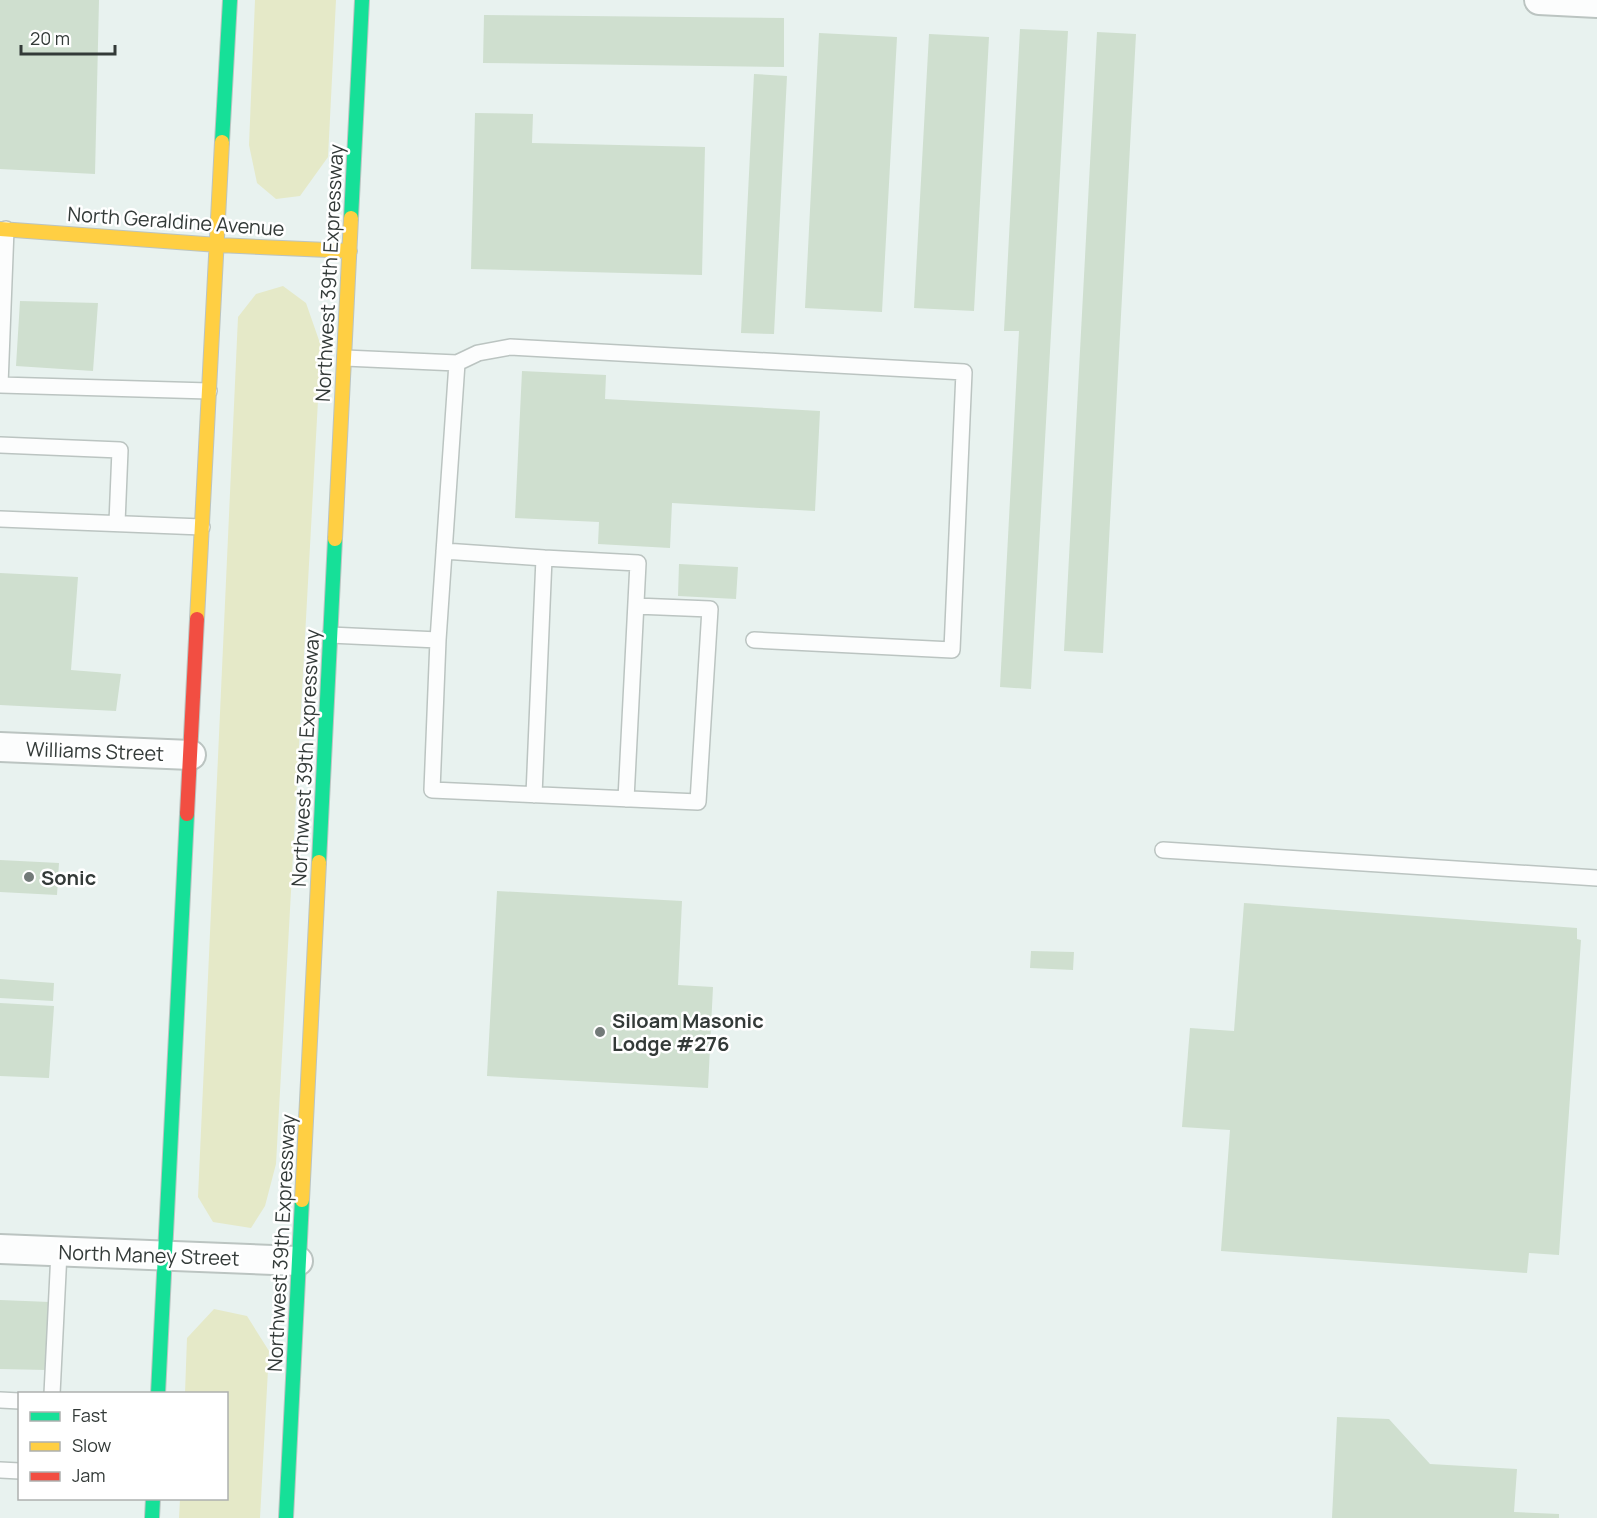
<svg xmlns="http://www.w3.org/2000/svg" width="1597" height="1518" font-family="Manrope,sans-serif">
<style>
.green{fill:#e5e9c8}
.building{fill:#cfdfcf}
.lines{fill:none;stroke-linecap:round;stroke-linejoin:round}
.lane-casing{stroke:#bbc4c1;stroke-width:18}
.street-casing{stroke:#bbc4c1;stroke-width:32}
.fast-casing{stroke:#bbc4c1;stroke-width:16}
.slow-casing{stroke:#bbc4c1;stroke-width:16}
.jam-casing{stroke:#bbc4c1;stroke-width:16}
.lane{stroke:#fcfdfd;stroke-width:15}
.street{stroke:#fcfdfd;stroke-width:28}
.fast{stroke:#16e098;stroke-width:14}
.slow{stroke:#ffcf43;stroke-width:14}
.jam{stroke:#f24e42;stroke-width:14}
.poi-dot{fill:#727a78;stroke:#fff;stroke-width:2}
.labels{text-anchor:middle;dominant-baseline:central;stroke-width:5;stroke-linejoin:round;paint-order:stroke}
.street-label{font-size:20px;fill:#333a38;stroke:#fff}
.poi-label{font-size:20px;font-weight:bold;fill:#333a38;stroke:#fff;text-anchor:start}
</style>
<rect width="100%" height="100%" fill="#e8f2ef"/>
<!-- green -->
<path class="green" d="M255 0H336L328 157 300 196 276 199 257 183 249 145Z
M283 286 306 303 321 346 276 1164 265 1206 251 1228 213 1222 198 1197 238 317 256 294Z
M214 1309 247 1316 269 1351 260 1518H179L180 1499 226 1498V1394L185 1393 187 1338Z"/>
<!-- building -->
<path class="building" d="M0 0H99L95 174 0 169Z
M484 15 784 18V67L483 63Z
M1020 29 1068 31 1031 689 1000 687 1019 331H1004Z
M1097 32 1136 34 1103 653 1064 651Z
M819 33 897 37 882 312 805 308Z
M929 34 989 37 974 311 914 308Z
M754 74 787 76 774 334 741 333Z
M475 113 533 114 532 143 705 147 702 275 471 269Z
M20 301 98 303 93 371 16 366Z
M522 371 606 375 605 399 820 411 815 511 672 503 670 548 598 544 599 522 515 518Z
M679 564 738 567 736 599 678 596Z
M0 573 78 577 71 670 121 674 116 711 0 705Z
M0 860 59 863 57 895 0 892Z
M497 891 682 901 678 985 713 987 708 1088 487 1076Z
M1244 903 1577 928V939L1581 940 1559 1255 1529 1253 1527 1273 1221 1251 1230 1130 1182 1127 1190 1028 1234 1031Z
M1031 951 1074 952 1073 970 1030 968Z
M0 979 54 983 53 1001 0 998Z
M0 1003 54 1006 49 1078 0 1076Z
M0 1300 50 1302 47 1370 0 1369Z
M1337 1417 1389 1419 1430 1464 1517 1469 1514 1512 1559 1514V1518H1332Z"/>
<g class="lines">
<defs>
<path id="lane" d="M6 229 0 385 209 391
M457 363 478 353 510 347 964 372 952 650 754 640
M0 445 120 450 117 523
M0 519 202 527
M444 551 544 558 534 795
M544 558 638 563 626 799
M330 635 438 640 457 363 345 358
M438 640 432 790 698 802 710 609 636 606
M1163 850 1597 878
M52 1394 59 1252
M0 1400 20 1401
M0 1470 20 1471"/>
<path id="street" d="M1539 0 1597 3
M0 747 191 755
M0 1249 298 1261"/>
<path id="fast" d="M222 142 230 0
M351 218 362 0
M319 862 335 539
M158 1394 187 814
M152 1518 153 1498
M286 1518 302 1200"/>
<path id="slow" d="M0 229 218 245 350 251
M335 539 351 218
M197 619 222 142
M302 1200 319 862"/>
<path id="jam" d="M187 814 197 619"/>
</defs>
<!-- lane casing -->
<use href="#lane" class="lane-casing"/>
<!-- street casing -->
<use href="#street" class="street-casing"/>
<!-- fast casing -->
<use href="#fast" class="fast-casing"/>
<!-- slow casing -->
<use href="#slow" class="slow-casing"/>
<!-- jam casing -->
<use href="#jam" class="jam-casing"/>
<!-- lane -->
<use href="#lane" class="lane"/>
<!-- street -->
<use href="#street" class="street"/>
<!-- fast -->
<use href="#fast" class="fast"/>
<!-- slow -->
<use href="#slow" class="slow"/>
<!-- jam -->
<use href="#jam" class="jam"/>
</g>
<!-- markers -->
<g class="poi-dot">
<circle cx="29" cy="877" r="6"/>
<circle cx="600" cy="1032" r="6"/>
</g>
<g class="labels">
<!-- street labels -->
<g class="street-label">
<text transform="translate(176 221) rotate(4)">North Geraldine Avenue</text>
<text transform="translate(329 273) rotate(-87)">Northwest 39th Expressway</text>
<text transform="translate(95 751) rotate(2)">Williams Street</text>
<text transform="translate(305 758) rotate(-87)">Northwest 39th Expressway</text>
<text transform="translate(281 1243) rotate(-87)">Northwest 39th Expressway</text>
<text transform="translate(149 1255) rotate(2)">North Maney Street</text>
</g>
<!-- poi labels -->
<g class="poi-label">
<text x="41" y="877">Sonic</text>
<text x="612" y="1020">Siloam Masonic<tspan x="612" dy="23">Lodge #276</tspan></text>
</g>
</g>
<!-- legend -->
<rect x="18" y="1392" width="210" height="108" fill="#ffffff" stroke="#adb0af" stroke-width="1.5"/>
<rect x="30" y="1412" width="30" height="9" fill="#16e098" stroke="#adb0af" stroke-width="1.5"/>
<text x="72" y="1422" font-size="18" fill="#333a38">Fast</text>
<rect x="30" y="1442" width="30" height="9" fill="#ffcf43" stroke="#adb0af" stroke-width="1.5"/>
<text x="72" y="1452" font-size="18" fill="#333a38">Slow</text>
<rect x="30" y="1472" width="30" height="9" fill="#f24e42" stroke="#adb0af" stroke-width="1.5"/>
<text x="72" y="1482" font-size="18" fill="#333a38">Jam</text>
<!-- scale -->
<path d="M21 45v9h94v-9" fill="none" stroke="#333a38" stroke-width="3"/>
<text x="30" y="45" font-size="18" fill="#333a38" stroke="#ffffff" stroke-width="4.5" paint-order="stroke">20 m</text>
</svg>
